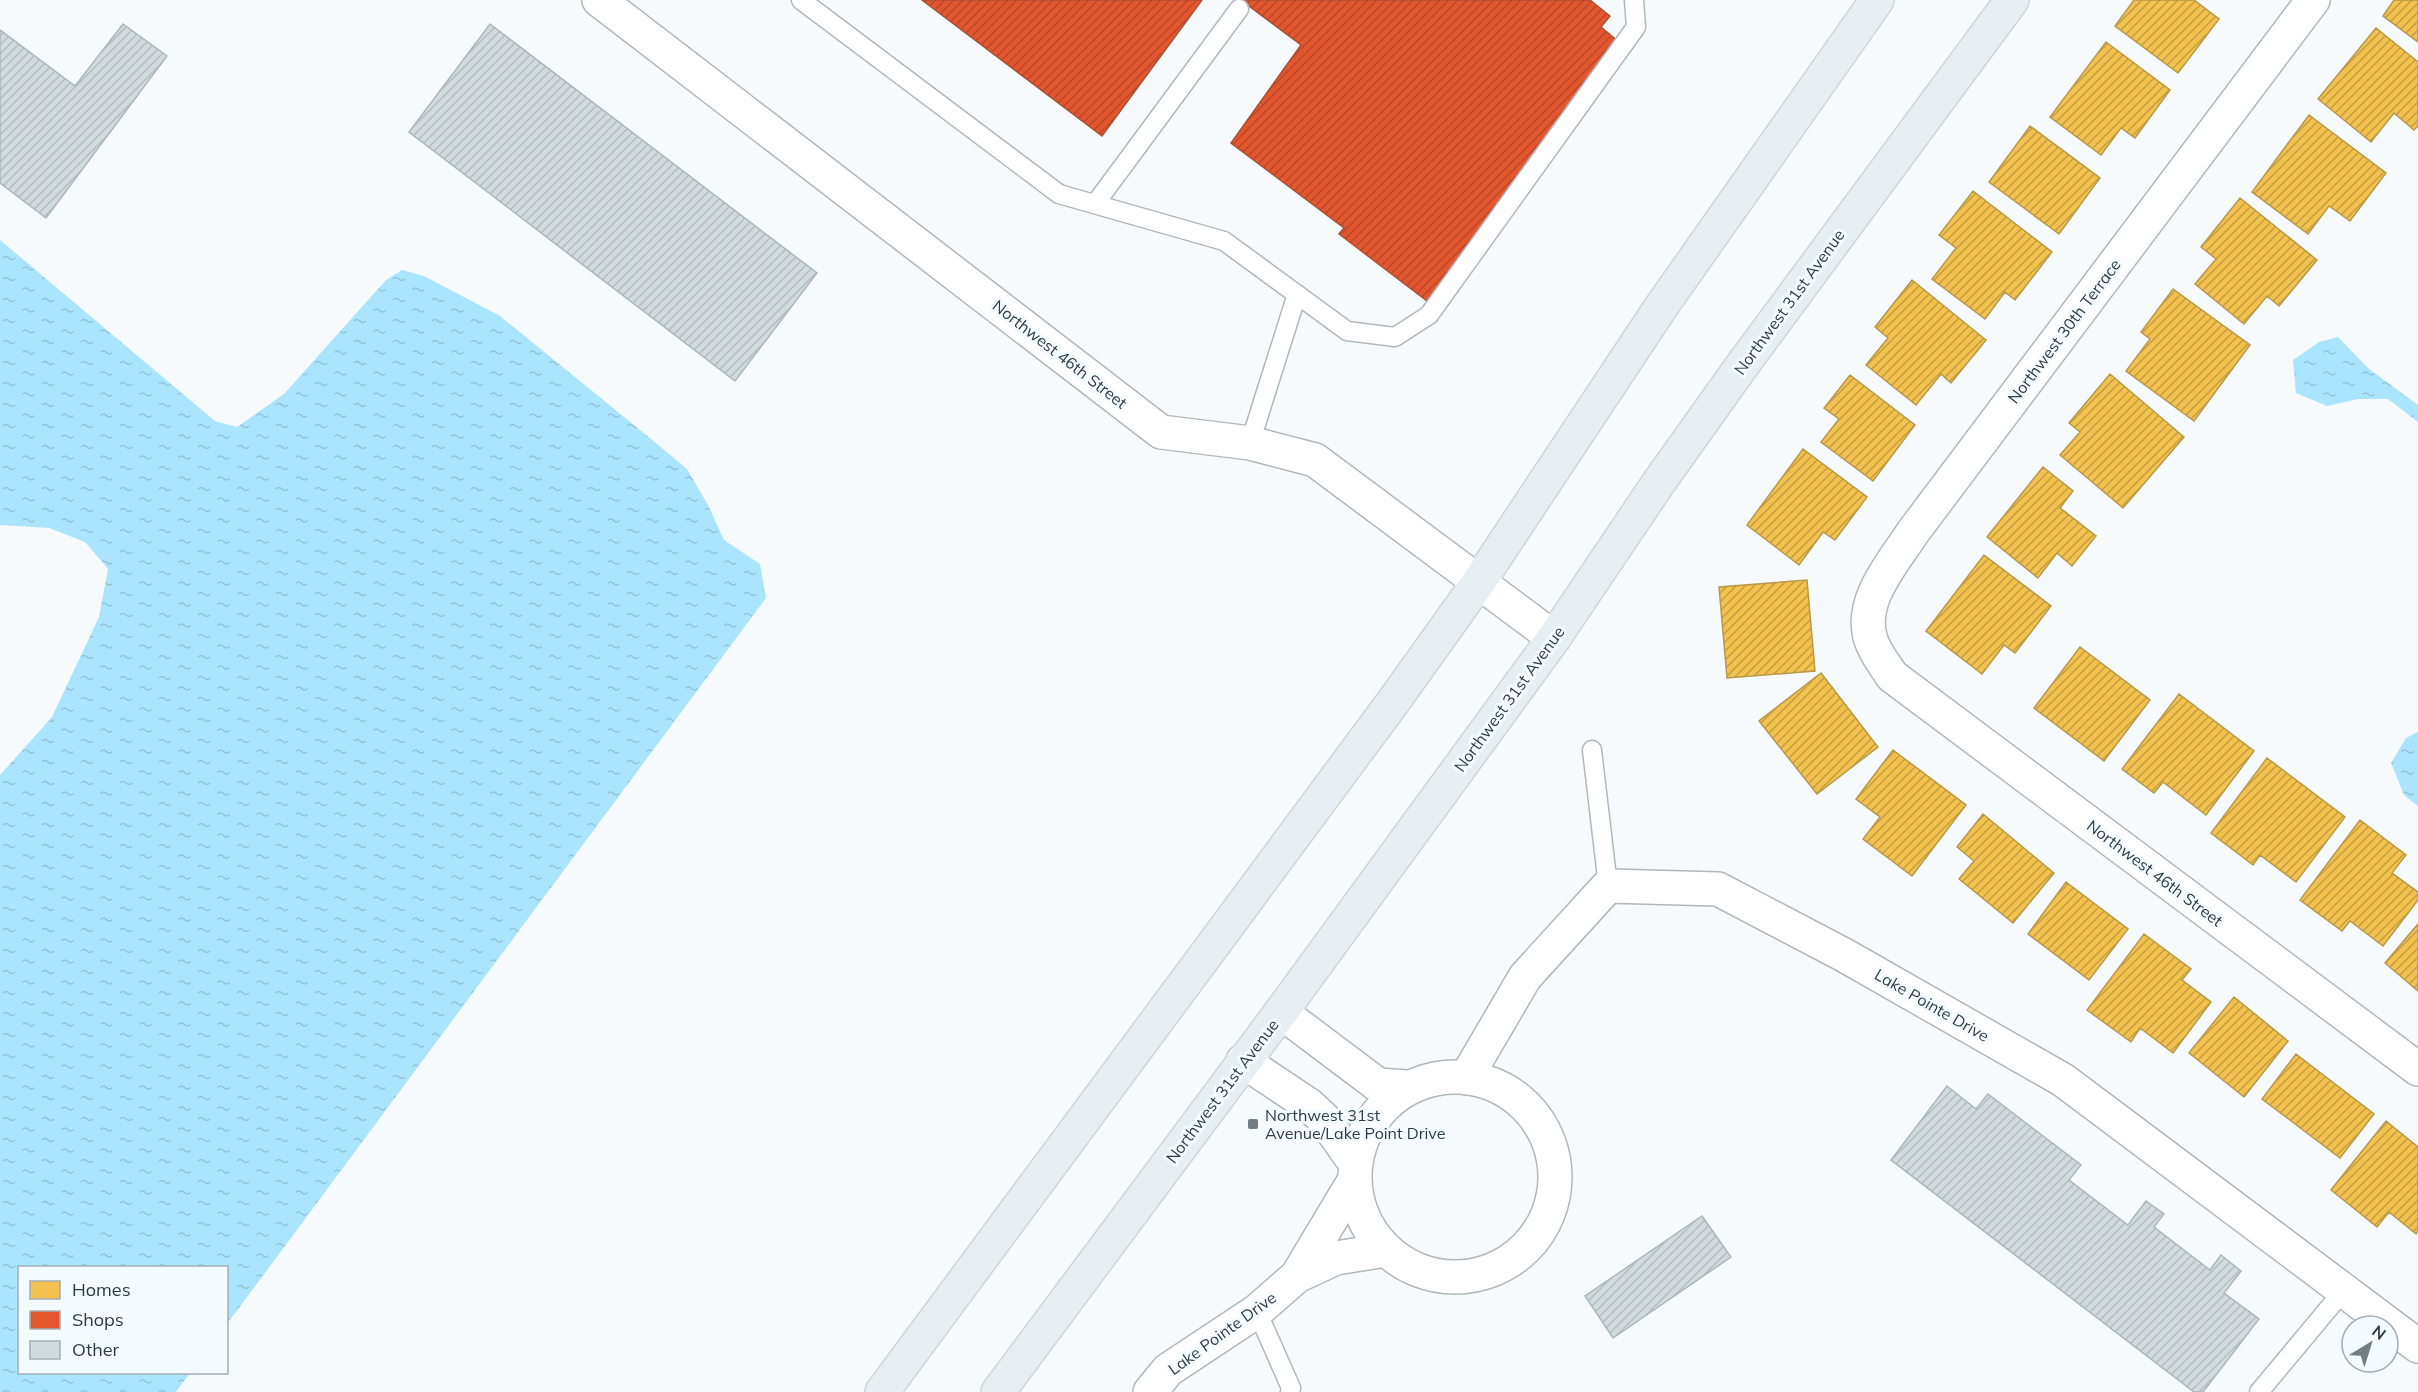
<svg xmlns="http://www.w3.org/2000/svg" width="2418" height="1392" font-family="Mulish,sans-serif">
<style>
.water{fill:url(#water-ripples)}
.homes{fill:url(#homes-hatch);stroke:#b7994a;stroke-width:1.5}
.shops{fill:url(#shops-hatch);stroke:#ad4f34;stroke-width:1.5}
.building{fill:url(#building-hatch);stroke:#adb6b9;stroke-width:1.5}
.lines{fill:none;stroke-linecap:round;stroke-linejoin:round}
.service-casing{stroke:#b0b8bc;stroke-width:21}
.minor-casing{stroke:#b0b8bc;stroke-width:36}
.primary-casing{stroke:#d2d6d8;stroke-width:36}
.service{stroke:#fefeff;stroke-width:18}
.minor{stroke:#fefeff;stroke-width:33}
.primary{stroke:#e8eff3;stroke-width:33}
.poi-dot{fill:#737e82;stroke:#f4fbfe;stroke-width:2}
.labels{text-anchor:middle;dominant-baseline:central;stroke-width:6;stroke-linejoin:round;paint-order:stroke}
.street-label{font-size:16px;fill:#2c3b41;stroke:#f4fbfe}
.poi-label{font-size:16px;fill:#2c3b41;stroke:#f4fbfe;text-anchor:start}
</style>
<defs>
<pattern id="water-ripples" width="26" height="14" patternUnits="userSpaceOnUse" patternTransform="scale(1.5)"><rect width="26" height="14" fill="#abe4fd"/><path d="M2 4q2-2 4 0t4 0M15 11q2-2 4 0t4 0" fill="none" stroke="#93c4da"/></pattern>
<pattern id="homes-hatch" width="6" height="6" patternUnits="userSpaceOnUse" patternTransform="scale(1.5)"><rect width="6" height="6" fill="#f2c14e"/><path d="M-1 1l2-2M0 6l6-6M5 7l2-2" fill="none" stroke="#c49e42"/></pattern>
<pattern id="shops-hatch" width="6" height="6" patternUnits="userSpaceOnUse" patternTransform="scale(1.5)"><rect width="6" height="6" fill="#e4572e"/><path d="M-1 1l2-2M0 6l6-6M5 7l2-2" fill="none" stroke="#b94929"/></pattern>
<pattern id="building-hatch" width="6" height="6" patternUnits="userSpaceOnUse" patternTransform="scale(1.5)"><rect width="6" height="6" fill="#d1dadd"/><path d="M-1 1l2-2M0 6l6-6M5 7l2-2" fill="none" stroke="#b4bcbf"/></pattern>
</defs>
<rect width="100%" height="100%" fill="#f6fafc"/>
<!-- water -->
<path class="water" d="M0 240 215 421 237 427 284 394 386 280 402 270 424 276 500 316 645 434 687 469 708 505 724 540 760 564 766 598 227 1324 226 1268H20V1372L190 1373 176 1392H0V775L52 717 99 617 108 569 85 542 49 528 0 525Z
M2338 337 2368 368 2418 405V422L2388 399H2358L2327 406 2296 393 2293 360 2319 342Z
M2418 732V806L2404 795 2391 763 2406 738Z"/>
<!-- homes -->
<path class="homes" d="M2134 0H2194L2219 19 2178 73 2115 26Z
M2394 0H2418V42L2383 16Z
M2376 28 2418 62V126L2414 130 2394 113 2371 142 2318 99Z
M2106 42 2170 90 2135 138 2121 128 2101 155 2050 117Z
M2309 115 2386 173 2350 221 2329 206 2308 234 2252 192Z
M2030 126 2100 178 2059 234 1989 182Z
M1973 191 2052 252 2015 300 2005 292 1985 319 1932 279 1956 248 1939 235Z
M2240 198 2317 260 2279 306 2267 296 2244 324 2195 284 2216 259 2201 247Z
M1912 280 1986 340 1951 383 1941 374 1916 405 1866 365 1888 338 1875 327Z
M2173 289 2250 345 2194 421 2126 371 2150 339 2141 332Z
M2110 374 2184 437 2123 508 2060 455 2080 432 2069 423Z
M1850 375 1915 425 1873 481 1821 442 1839 419 1824 408Z
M1803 449 1867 497 1835 540 1823 532 1799 565 1747 525Z
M2043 467 2073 491 2060 508 2096 536 2072 566 2057 553 2038 578 1987 537Z
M1984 555 2051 606 2015 653 2004 645 1982 674 1926 631Z
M1807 580 1815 671 1727 678 1719 587Z
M2080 647 2150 700 2104 761 2034 708Z
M1821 673 1878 747 1817 794 1759 721Z
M2179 694 2254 751 2206 815 2163 782 2154 793 2122 769Z
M1893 750 1966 805 1912 876 1863 839 1880 817 1856 799Z
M2267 758 2345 817 2296 882 2260 855 2253 865 2211 833Z
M1983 814 2054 873 2013 923 1959 879 1974 861 1957 847Z
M2360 820 2406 855 2392 873 2418 892V900L2383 946 2350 921 2342 931 2300 900Z
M2066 882 2128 929 2089 980 2028 934Z
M2418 924V991L2385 963Z
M2144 934 2191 969 2182 980 2211 1002 2173 1053 2140 1028 2131 1042 2087 1010Z
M2234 997 2288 1041 2244 1097 2189 1053Z
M2296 1054 2374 1114 2340 1158 2262 1099Z
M2386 1121 2418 1147V1231L2416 1234 2389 1212 2377 1227 2331 1190Z"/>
<!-- shops -->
<path class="shops" d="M922 0H1202L1102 136Z
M1241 0H1590L1610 16 1601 27 1619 42 1427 301 1339 234 1344 228 1231 143 1301 45Z"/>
<!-- building -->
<path class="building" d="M123 24 167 56 46 218 0 183V30L75 86Z
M490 24 817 273 735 381 409 132Z
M1947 1086 1976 1109 1988 1094 2081 1165 2069 1180 2128 1225 2146 1201 2164 1214 2154 1227 2210 1270 2221 1255 2241 1271 2224 1293 2259 1319 2203 1392H2194L1891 1160Z
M1702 1216 1731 1257 1613 1338 1585 1296Z"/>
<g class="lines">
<defs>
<path id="service" d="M801 0 1059 194 1224 241 1347 331 1395 337 1429 315 1636 27 1634 0
M1095 204 1239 9
M1250 443 1297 294
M1592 750 1608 886
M1257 1311 1291 1388 1290 1392
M2259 1392 2344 1290"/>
<path id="minor" d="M599 0 1161 432 1250 443 1315 460 1554 638
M2313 0 1913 532C1893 563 1858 601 1871 640 1875 653 1885 665 1892 676L2418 1069
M1281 1012 1378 1085 1407 1087
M1243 1061 1309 1105 1324 1119 1355 1163
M1355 1177a100 100 0 1 1 200 0a100 100 0 1 1-200 0Z
M1466 1078 1525 977 1608 886 1718 889 1844 955 2063 1080 2418 1346
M1297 1276 1336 1258 1386 1250
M1150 1392 1168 1370 1257 1311 1297 1276 1354 1181"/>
<path id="primary" d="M882 1392 1393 702 1478 583 1661 307 1877 0
M998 1392 1281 1012 1554 638 1657 485 1741 367 2012 0"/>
</defs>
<!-- service casing -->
<use href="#service" class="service-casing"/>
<!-- minor casing -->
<use href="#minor" class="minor-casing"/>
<!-- primary casing -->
<use href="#primary" class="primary-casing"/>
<!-- service -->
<use href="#service" class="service"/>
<!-- minor -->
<use href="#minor" class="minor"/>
<!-- primary -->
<use href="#primary" class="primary"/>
</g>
<!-- markers -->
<rect class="poi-dot" x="1247" y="1118" width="12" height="12" rx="3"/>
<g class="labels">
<!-- street labels -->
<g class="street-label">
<text transform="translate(1789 302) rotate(-54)">Northwest 31st Avenue</text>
<text transform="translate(2064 331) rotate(-53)">Northwest 30th Terrace</text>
<text transform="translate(1060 354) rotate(38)">Northwest 46th Street</text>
<text transform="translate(1509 699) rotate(-54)">Northwest 31st Avenue</text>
<text transform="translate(2155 873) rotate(37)">Northwest 46th Street</text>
<text transform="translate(1932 1005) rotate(30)">Lake Pointe Drive</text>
<text transform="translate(1222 1091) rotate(-53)">Northwest 31st Avenue</text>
<text transform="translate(1222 1333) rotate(-36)">Lake Pointe Drive</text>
</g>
<!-- poi labels -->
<g class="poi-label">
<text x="1265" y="1115">Northwest 31st<tspan x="1265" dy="18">Avenue/Lake Point Drive</tspan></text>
</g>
</g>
<!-- legend -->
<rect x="18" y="1266" width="210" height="108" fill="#f4fbfe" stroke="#a4aeb2" stroke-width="1.5"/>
<rect x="30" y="1281" width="30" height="18" fill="#f2c14e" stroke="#a4aeb2" stroke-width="1.5"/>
<text x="72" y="1296" font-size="18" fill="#2c3b41">Homes</text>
<rect x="30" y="1311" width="30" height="18" fill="#e4572e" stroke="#a4aeb2" stroke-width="1.5"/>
<text x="72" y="1326" font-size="18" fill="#2c3b41">Shops</text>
<rect x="30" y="1341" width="30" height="18" fill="#d1dadd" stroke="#a4aeb2" stroke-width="1.5"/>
<text x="72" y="1356" font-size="18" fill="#2c3b41">Other</text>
<!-- north arrow -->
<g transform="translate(2370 1344) rotate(38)"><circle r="28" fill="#f4fbfe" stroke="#a4aeb2" stroke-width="1.5"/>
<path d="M0-4.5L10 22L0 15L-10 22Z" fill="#737e82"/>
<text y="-9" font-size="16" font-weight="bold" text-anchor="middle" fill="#2c3b41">N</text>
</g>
</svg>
